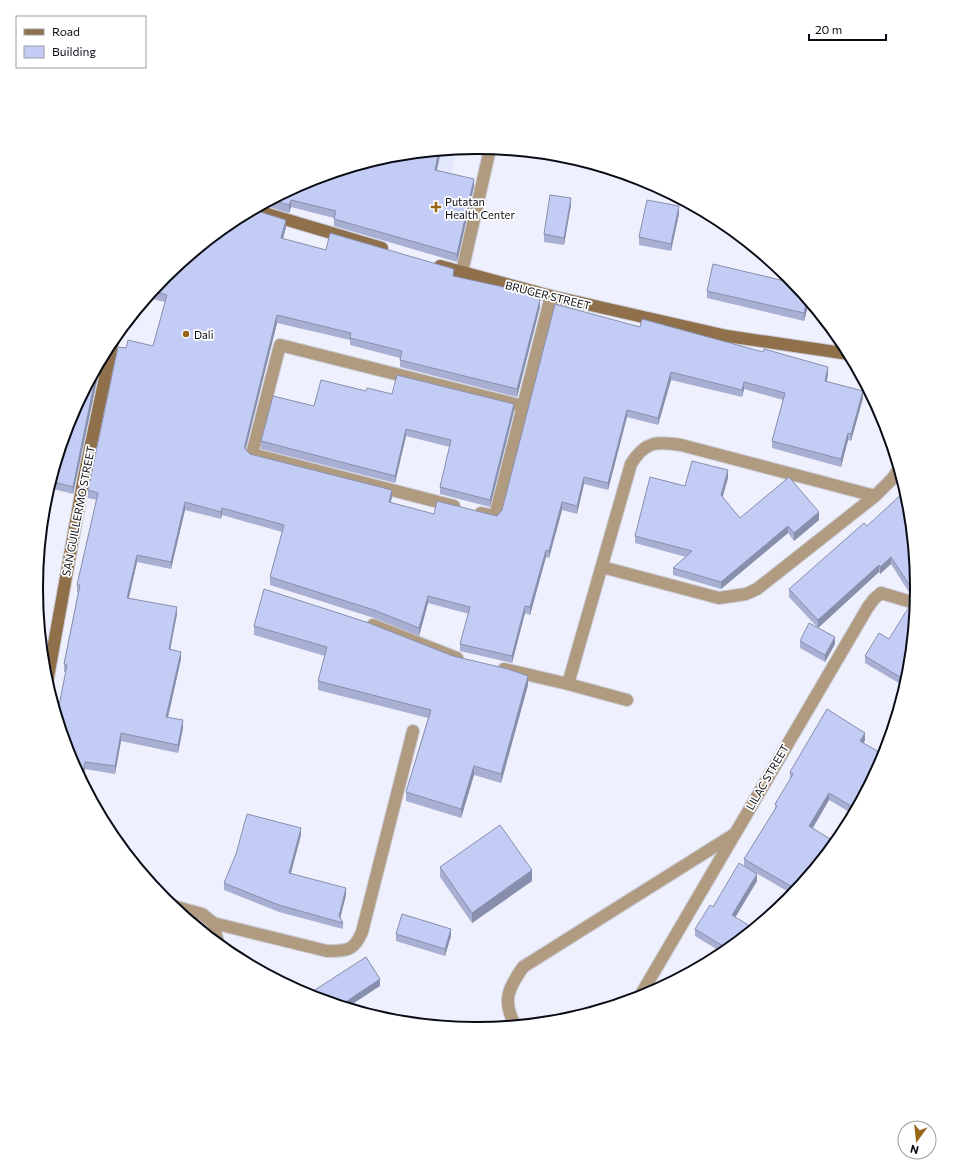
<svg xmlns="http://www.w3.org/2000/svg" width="953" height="1176" font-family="Commissioner,sans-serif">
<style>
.built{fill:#e3e8fd}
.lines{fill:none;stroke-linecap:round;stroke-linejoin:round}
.lane-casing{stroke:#caccd8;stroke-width:14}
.street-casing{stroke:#caccd8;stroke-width:14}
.secondary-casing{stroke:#caccd8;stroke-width:14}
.lane{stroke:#b09b81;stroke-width:12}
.street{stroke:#b09b81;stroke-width:12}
.secondary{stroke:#8f704b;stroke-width:12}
.wall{fill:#a8afd3}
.shaded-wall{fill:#888fac}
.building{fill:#c3ccf5;stroke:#888fac}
.poi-dot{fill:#986519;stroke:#fff;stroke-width:1.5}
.labels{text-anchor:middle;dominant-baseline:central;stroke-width:3.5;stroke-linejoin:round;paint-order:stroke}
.poi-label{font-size:11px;fill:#0a0c15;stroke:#fff;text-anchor:start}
.street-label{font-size:11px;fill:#0a0c15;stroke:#fff}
.rim{fill:none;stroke:#0a0c15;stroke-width:2}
</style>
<rect width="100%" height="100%" fill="#eef1fd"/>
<!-- built -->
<path class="built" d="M457 149 450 182 391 156Z"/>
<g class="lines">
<defs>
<path id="lane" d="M213 923 327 951C347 951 354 951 362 932L413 731"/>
<path id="street" d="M561 156H564
M462 272 490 149
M454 506 252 454 280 345 523 406
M481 513 495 516 551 296
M602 567 719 598 746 594 757 589 875 496 892 479 899 469
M373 625 457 658
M504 669 568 684 627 700
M568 684 631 464C645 441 657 441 681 445L875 496
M173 906 202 914 213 923 218 943
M640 996 868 607 874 599 881 593 915 603
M515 1025C502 1000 508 989 523 967L733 835"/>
<path id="secondary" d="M254 210 382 248
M440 266 551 296 727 336 849 354
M47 683 84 477 113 340"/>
</defs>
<!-- lane casing -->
<use href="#lane" class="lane-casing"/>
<!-- street casing -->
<use href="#street" class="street-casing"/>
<!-- secondary casing -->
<use href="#secondary" class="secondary-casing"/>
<!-- lane -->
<use href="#lane" class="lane"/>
<!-- street -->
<use href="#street" class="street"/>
<!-- secondary -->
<use href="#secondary" class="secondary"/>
</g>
<!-- wall -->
<path class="wall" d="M441 151 437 170 474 186 457 262 334 226V218L291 207 289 213 263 205 308 181 391 156Z
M571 205 564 245 544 242V234Z
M679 214 671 251 639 245V237Z
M286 227 283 239 326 250 454 276 540 300V307L517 397 400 367V358L350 345V340L277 323 245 449 250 454 392 497 390 503 434 514 497 516 502 510 640 327 828 374 827 381 863 398 851 441 848 440 841 467 772 448V441L783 400 744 389 742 397 671 380 658 425 627 417 608 490 584 484 577 514 562 510 549 558 546 557 530 615 525 613 512 663 460 651V644L469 614 428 603 419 636 374 618 270 585V577L282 532 222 515 221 519 185 510 171 569 137 562 129 598 177 614 170 649 181 659 168 718 183 728 178 753 121 741 115 774 85 769 83 782 69 756 58 711 66 672H64V664L78 593 77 592V585L97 500 88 498V490L126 348 153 346 165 302 148 298 165 276Z
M793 283 809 302 804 321 707 298V291Z
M101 361 73 494 49 488 70 419Z
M865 384 870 393 864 392Z
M366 391 514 411 490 507 440 494V487L450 447 406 436 395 483 261 449V441L314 406Z
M728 478 722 497 740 518 819 520 794 541 788 533 721 589 673 575V568L686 557 635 543V536L685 486Z
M909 502 917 589 910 594 891 564 880 574 879 572 818 628 835 644 825 662 800 648V641L818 628 789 597V589L867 526Z
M254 626 453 656 528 685 501 783 474 775 461 818 406 801V792L428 718 318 690V681L325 656 254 635Z
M889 639 908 674 902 696 900 695V688L902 685 865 663V656Z
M865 740 864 743 883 757 853 814 829 800 813 828 835 842 792 894 749 869 757 881 735 917 753 928 723 953 695 936V929L744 866V859L775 810V804L790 780V772Z
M301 835 291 873 346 895 340 918 343 923V929L279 912 224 890V883Z
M440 867 532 881 472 923 440 877Z
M396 934 451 936 445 956 396 941Z"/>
<!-- shaded-wall -->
<path class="shaded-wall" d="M439 151H441L435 177V170Z
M474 179V186L457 262V254Z
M571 198V205L564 245V238Z
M291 200V207L289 213V205Z
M679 206V214L671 251V244Z
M286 220V227L281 246V238Z
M540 295V307L517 397V389Z
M807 300 809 302 804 321V313Z
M277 315V323L245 452V445Z
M101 361 73 494V487L98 365Z
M828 367V374L825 388V381Z
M671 372V380L658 425V418Z
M744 382V389L742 397V390Z
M863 391V398L851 441V434Z
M514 404V411L490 507V500Z
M627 410V417L608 490V483Z
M406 429V436L395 483V476Z
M848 433V440L841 467V459Z
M728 470V478L721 503V495Z
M584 477V484L577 514V506Z
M392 490V497L389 510V502Z
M185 502V510L171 569V562Z
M562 502V510L549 558V551Z
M222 508V515L221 519V512Z
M819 512V520L794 541V533Z
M788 526V533L721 589V582Z
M546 550V557L530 615V607Z
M137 555V562L127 605V598Z
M891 557V564L880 574V567Z
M879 565V572L818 628V620Z
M916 582 917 589 910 594V586Z
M428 596V603L419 636V628Z
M525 606V613L512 663V656Z
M177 607V614L169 656V649Z
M835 637V644L825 662V655Z
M181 652V659L166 725V717Z
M528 676V685L501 783V774Z
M183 720V728L178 753V745Z
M121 733V741L115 774V766Z
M865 733V740L860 748V741Z
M85 762V769L83 782 82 780Z
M474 766V775L461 818V809Z
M829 793V800L809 834V826Z
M301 828V835L289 880V873Z
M532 870V881L472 923V913Z
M757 874V881L732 923V915Z
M346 888V895L339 923V916Z
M451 929V936L445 956V949Z
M380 979V986L348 1007 341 1005Z"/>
<!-- building -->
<path class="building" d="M439 151 435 170 474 179 457 254 334 219 336 211 291 200 289 205 272 200 308 181 391 156Z
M550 195 571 198 564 238 544 234Z
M647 200 679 206 671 244 639 237Z
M254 210 286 220 281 238 326 250 330 233 454 269 453 276 540 295 539 300H540L517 389 400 360 402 351 350 338 351 333 277 315 245 445V449L250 454 392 490 389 502 434 514 437 501 497 516 502 510 555 304 640 327 642 319 763 352 764 349 828 367 825 381 863 391 851 434 848 433 841 459 772 441 785 393 744 382 742 390 671 372 658 418 627 410 608 483 584 477 577 506 562 502 549 551 546 550 530 607 525 606 512 656 460 644 470 607 428 596 419 628 374 610 270 577 284 525 222 508 221 512 185 502 171 562 137 555 127 598 177 607 169 649 181 652 166 717 183 720 178 745 121 733 115 766 85 762 82 780 69 756 55 710 58 711 67 665 64 664 80 585H77L98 493 88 490 118 347 126 348 128 340 153 346 167 295 153 291 165 276 232 222Z
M713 264 793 283 807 300 804 313 707 291Z
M98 365 73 487 51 481 70 419Z
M397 375 514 404 490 500 440 487 451 440 406 429 395 476 261 441 273 396 314 406 321 380 366 391 367 388 392 394Z
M692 461 728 470 721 495 740 518 789 477 819 512 794 533 788 526 721 582 673 568 692 551 635 536 650 477 685 486Z
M905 491 909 502 916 582 910 586 891 557 880 567 879 565 818 620 789 589 864 523 867 526Z
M264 589 369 623 453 656 508 669 528 676 501 774 474 766 461 809 406 792 431 710 318 681 327 647 254 626Z
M912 602H916L908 674 904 690 900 688 905 680 865 656 879 633 889 639Z
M809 623 835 637 825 655 800 641Z
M827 709 865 733 860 741 884 755 856 809 829 793 809 826 835 842 796 889 744 859 777 806 775 804 793 774 790 772Z
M247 814 301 828 289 873 346 888 339 916 343 923 279 905 224 883 236 854Z
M500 825 532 870 472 913 440 867Z
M739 863 757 874 732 915 753 928 728 949 695 929 710 905 713 907Z
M402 914 451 929 445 949 396 934Z
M366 957 380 979 341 1005 307 995Z"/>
<!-- markers -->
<g class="poi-dot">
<path d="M434 201h4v4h4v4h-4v4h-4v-4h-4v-4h4z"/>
<circle cx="186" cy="334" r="4"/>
</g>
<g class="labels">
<!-- poi labels -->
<g class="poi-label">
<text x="445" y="201">Putatan<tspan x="445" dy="13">Health Center</tspan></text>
<text x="194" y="334">Dali</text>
</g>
<!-- street labels -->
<g class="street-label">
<text transform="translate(548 295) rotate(14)">BRUGER STREET</text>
<text transform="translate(78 511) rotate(-79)">SAN GUILLERMO STREET</text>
<text transform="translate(767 777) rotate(-60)">LILAC STREET</text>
</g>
</g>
<!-- crop -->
<path d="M0 0H953V1176H0ZM476 154H477A433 433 0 0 1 910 587V589A433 433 0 0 1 477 1022H476A433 433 0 0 1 43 589V587A433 433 0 0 1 476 154Z" fill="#fff" fill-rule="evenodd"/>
<path class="rim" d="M476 154H477A433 433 0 0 1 910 587V589A433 433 0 0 1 477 1022H476A433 433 0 0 1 43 589V587A433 433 0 0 1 476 154Z"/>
<!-- legend -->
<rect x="16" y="16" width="130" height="52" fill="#ffffff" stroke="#9d9ea1"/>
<rect x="24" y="29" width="20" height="6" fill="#8f704b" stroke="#9d9ea1"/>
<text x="52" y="36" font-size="12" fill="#0a0c15">Road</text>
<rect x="24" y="46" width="20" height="12" fill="#c3ccf5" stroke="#9d9ea1"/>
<text x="52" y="56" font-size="12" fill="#0a0c15">Building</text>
<!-- north arrow -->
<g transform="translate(917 1140) rotate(195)"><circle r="19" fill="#ffffff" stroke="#9d9ea1"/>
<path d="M0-3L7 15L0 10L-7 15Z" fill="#986519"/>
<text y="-6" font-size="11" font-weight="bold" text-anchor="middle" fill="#0a0c15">N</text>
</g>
<!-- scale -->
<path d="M809 34v6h77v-6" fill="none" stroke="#0a0c15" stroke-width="2"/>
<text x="815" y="34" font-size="12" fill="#0a0c15" stroke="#ffffff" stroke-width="3" paint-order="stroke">20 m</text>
</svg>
